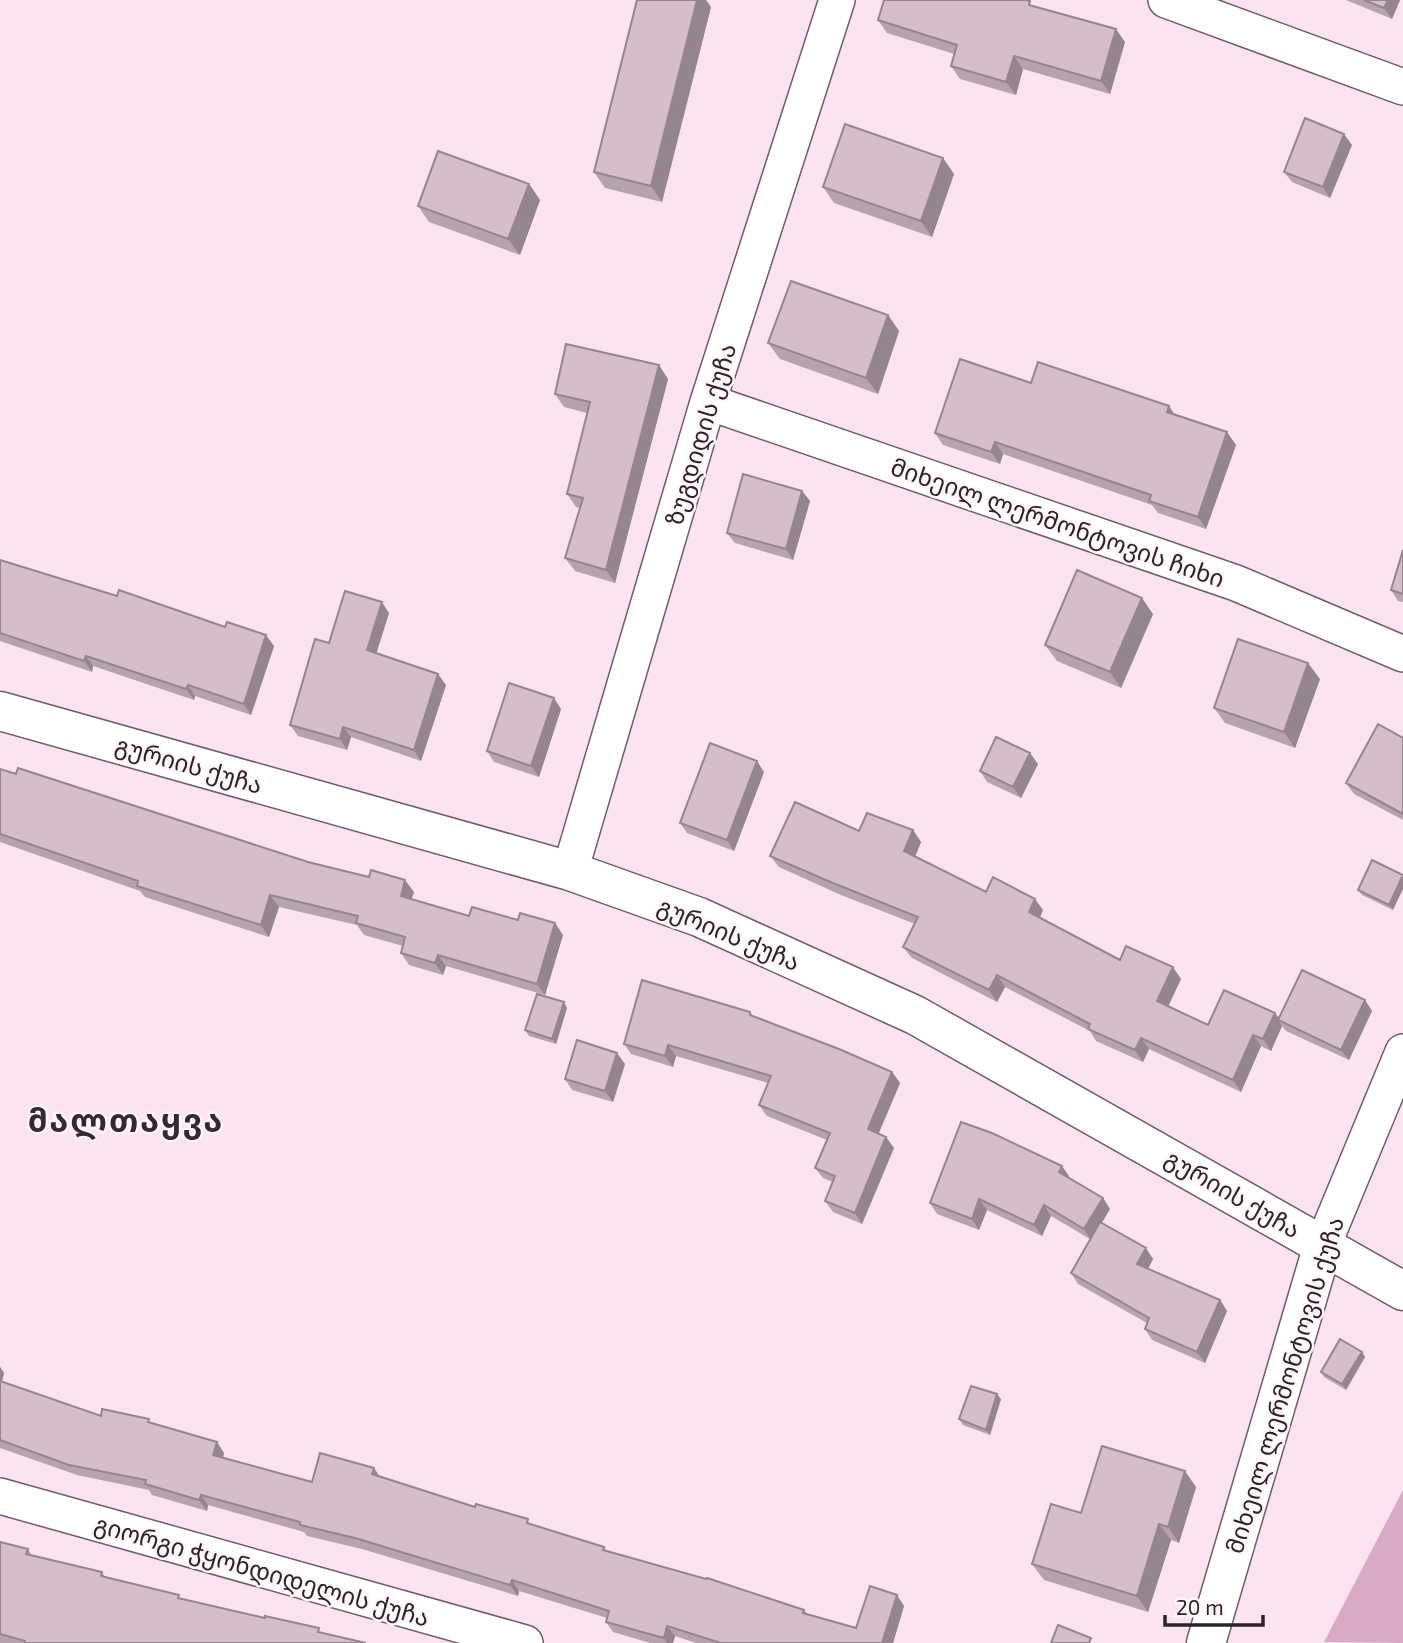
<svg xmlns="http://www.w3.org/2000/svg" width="1403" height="1643" font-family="'Exo 2','Noto Sans Georgian',sans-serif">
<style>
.green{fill:#d8aac6}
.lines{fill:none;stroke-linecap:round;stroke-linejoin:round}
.street-casing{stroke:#705c68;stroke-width:38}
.secondary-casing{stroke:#705c68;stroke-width:41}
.highway-casing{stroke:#705c68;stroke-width:41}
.street{stroke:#fff;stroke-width:35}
.secondary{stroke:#fff;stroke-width:38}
.highway{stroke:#fff;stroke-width:38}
.wall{fill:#b7a3af}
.shaded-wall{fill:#95858e}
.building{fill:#d5becb;stroke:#95858e;stroke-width:2}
.labels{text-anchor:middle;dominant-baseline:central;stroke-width:5;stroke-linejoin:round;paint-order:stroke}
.street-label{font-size:24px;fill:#2c2328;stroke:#fff5fa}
.district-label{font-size:32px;font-weight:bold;letter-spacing:2px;fill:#382731;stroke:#fff5fa}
</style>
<rect width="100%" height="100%" fill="#fbe3f1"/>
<!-- green -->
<path class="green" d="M1403 1490V1643L1324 1642Z"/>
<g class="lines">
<defs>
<path id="street" d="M1166 0 1403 87
M708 402 1236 583 1403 654
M570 871 708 402 837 0
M1323 1245 1403 1052
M0 1496 525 1643"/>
<path id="secondary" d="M1206 1643 1323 1245"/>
<path id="highway" d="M0 711 570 871 699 917 915 1015 1403 1291"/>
</defs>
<!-- street casing -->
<use href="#street" class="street-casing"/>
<!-- secondary casing -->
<use href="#secondary" class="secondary-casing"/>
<!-- highway casing -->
<use href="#highway" class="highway-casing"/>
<!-- street -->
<use href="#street" class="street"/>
<!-- secondary -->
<use href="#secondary" class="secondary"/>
<!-- highway -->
<use href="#highway" class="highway"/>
</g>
<!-- wall -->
<path class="wall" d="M637 0H706L711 7 662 202 605 188 594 172Z
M1346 0H1400L1392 19Z
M1033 6 1125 42 1110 94 1023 69 1016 95 960 79 951 66 954 54 887 33 878 20Z
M1352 145 1330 198 1292 182 1284 172Z
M954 174 932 237 834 203 823 187Z
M529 184 540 200 520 255 429 222 418 206Z
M888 315 899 331 878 394 780 359 768 343Z
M668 379 615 583 575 571 565 558 580 508 576 507 567 494 587 413 564 407 555 394Z
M1031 383 1169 406 1175 415 1236 445 1206 529 1158 513 1152 505 1003 454 1000 464 943 445 935 433Z
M802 491 810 501 793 560 735 543 727 533Z
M1403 550V602L1398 601 1391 590Z
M0 560 274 646 251 715 195 696 194 700 93 666 92 672 0 641Z
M389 613 376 653 446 685 421 761 351 737 347 750 298 736 290 725Z
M1153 614 1121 688 1057 661 1045 645Z
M1320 679 1295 748 1225 723 1214 708Z
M561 709 539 777 494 762 487 751Z
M1403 738V820L1354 794 1346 783Z
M1038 764 1021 798 987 782 980 771Z
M0 769 308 862 414 892 411 899 469 916 563 935 545 995 446 966 443 975 409 965 401 953 403 946 364 935 357 925 279 907 269 937 145 897 140 891 0 842Z
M764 772 734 851 687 833 680 823Z
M913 830 921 842 915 856 986 892 1043 910 1040 918 1120 960 1181 979 1168 1006 1208 1025 1275 1013 1279 1018 1365 1000 1372 1011 1349 1060 1286 1031 1282 1026 1271 1051 1261 1046 1241 1092 1149 1049 1143 1062 1096 1041 1090 1031 1005 987 997 1002 912 958 903 947 915 924 841 895 779 867 770 856 859 831Z
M1372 860 1393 910 1362 895 1358 890Z
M567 1008 556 1044 529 1036 525 1030Z
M750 1012 753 1016 892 1072 900 1083 878 1134 894 1148 862 1224 833 1212 825 1201 833 1182 823 1178 815 1168 827 1140 767 1116 759 1105 768 1083 676 1056 673 1067 631 1054 624 1044Z
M625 1064 613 1102 572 1090 565 1079Z
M1069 1176V1178L1103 1198 1110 1209 1102 1223 1153 1259 1148 1269 1220 1300 1227 1311 1205 1363 1152 1340 1145 1329 1147 1323 1078 1284 1071 1273 1090 1239 1051 1216 1042 1236 987 1210 979 1230 937 1214 930 1203Z
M1362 1352 1365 1357 1346 1390 1324 1377 1321 1372Z
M0 1367 4 1373 2 1382 101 1416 152 1423 224 1453 223 1458 312 1482 374 1468 380 1477 604 1547 608 1552 804 1610 807 1614 856 1628 904 1606 893 1643H696L675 1636 673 1643H650L613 1632 606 1622 607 1618 519 1591 518 1596 362 1549 307 1536 304 1532 208 1505 207 1511 152 1495 149 1490 77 1475 0 1448Z
M1001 1399 990 1435 963 1425 959 1419Z
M1196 1487 1179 1543 1171 1540 1148 1612 1044 1580 1032 1564 1081 1513Z
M0 1542 28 1549 32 1556 102 1572 105 1577 181 1598 366 1643H0Z"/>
<!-- shaded-wall -->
<path class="shaded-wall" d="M697 0H706L711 7 662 202 651 186Z
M1388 0H1400L1392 19 1384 8Z
M1116 29 1125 42 1110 94 1101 81Z
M1014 56 1023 69 1016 95 1006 82Z
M1344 134 1352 145 1330 198 1323 187Z
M943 158 954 174 932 237 921 221Z
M529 184 540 200 520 255 508 239Z
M888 315 899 331 878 394 866 378Z
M659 365 668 379 615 583 606 570Z
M1169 406 1177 419 1167 412Z
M1227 432 1236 445 1206 529 1198 517Z
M995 442 1003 454 1000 464 991 452Z
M802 491 810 501 793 560 786 549Z
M1142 598 1153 614 1121 688 1110 672Z
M382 602 389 613 374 661 367 650Z
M266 635 274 646 251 715 244 704Z
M86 656 93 666 92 672 84 661Z
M1308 663 1320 679 1295 748 1284 732Z
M438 674 446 685 421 761 414 750Z
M188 685 195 696 194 700 186 689Z
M554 698 561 709 539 777 531 766Z
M343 727 351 737 347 750 340 739Z
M1030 753 1038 764 1021 798 1013 787Z
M757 761 764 772 734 851 727 840Z
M913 830 921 842 913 862 904 851Z
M1403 876V889L1393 910 1389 905Z
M405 880 414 892 409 907 401 896Z
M270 895 279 907 269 937 261 925Z
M1035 899 1043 910 1037 923 1029 912Z
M555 923 563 935 545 995 537 984Z
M438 955 446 966 443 975 435 963Z
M1173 967 1181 979 1165 1013 1157 1001Z
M997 975 1005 987 997 1002 989 990Z
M1365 1000 1372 1011 1349 1060 1341 1050Z
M564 1002 567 1008 556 1044 552 1039Z
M1275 1013 1281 1021 1278 1020 1282 1026 1271 1051 1263 1039Z
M1253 1035 1261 1046 1241 1092 1233 1080Z
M1141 1038 1149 1049 1143 1062 1135 1050Z
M668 1045 676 1056 673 1067 665 1056Z
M617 1053 625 1064 613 1102 605 1091Z
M892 1072 900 1083 876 1140 868 1129Z
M886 1137 894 1148 862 1224 855 1213Z
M1062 1166 1069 1176 1066 1183 1059 1172Z
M1103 1198 1110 1209 1091 1240 1084 1229Z
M979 1199 987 1210 979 1230 972 1219Z
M1044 1205 1051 1216 1042 1236 1034 1225Z
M1146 1248 1153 1259 1145 1274 1137 1264Z
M1220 1300 1227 1311 1205 1363 1197 1352Z
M1362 1352 1365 1357 1346 1390 1342 1384Z
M0 1367 4 1373 0 1389Z
M997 1394 1001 1399 990 1435 986 1430Z
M217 1442 224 1453 220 1466 213 1455Z
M374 1468 381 1479 372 1474Z
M1185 1471 1196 1487 1179 1543 1168 1527Z
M201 1495 208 1505 207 1511 199 1500Z
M1159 1524 1171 1540 1148 1612 1137 1596Z
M512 1580 519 1591 518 1596 510 1585Z
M897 1595 904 1606 893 1643H882Z
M667 1626 675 1636 673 1643H667L664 1638Z"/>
<!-- building -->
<path class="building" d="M637 0H697L651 186 594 172Z
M884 0H1026L1030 1 1029 5 1116 29 1101 81 1014 56 1006 82 951 66 957 45 878 20Z
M1364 0H1388L1384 8Z
M1305 118 1344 134 1323 187 1284 172Z
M845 124 943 158 921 221 823 187Z
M438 151 529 184 508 239 418 206Z
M791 281 888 315 866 378 768 343Z
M566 344 659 365 606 570 565 558 583 498 567 494 590 402 555 394Z
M960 359 1031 383 1038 362 1169 406 1167 412 1227 432 1198 517 1149 501 1151 495 995 442 991 452 935 433Z
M743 474 802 491 786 549 727 533Z
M1403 550V594L1391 590Z
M0 560 117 596 119 590 225 627 227 622 266 635 244 704 188 685 186 689 86 656 84 661 0 633Z
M1077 570 1142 598 1110 672 1045 645Z
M345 591 382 602 367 650 438 674 414 750 343 727 340 739 290 725 315 639 329 643Z
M1238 639 1308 663 1284 732 1214 708Z
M509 683 554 698 531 766 487 751Z
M1378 724 1403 738V814L1346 783Z
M996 737 1030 753 1013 787 980 771Z
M710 743 757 761 727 840 680 823Z
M18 768 308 862 369 877 371 870 405 880 401 896 469 916 472 907 518 920 520 913 555 923 537 984 438 955 435 963 401 953 405 937 356 923 358 916 270 895 261 925 137 886 138 881 0 834V769L16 774Z
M795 802 859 831 867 813 913 830 904 851 986 892 993 877 1035 899 1029 912 1120 960 1126 946 1173 967 1157 1001 1208 1025 1224 990 1275 1013 1263 1039 1253 1035 1233 1080 1141 1038 1135 1050 1088 1029 1090 1024 997 975 989 990 903 947 918 917 833 883 770 856Z
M1372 860 1403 875 1389 905 1358 890Z
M1302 970 1365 1000 1341 1050 1278 1020Z
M642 980 750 1012V1015L839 1049 892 1072 868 1129 886 1137 855 1213 825 1201 835 1176 815 1168 830 1133 759 1105 771 1076 668 1045 665 1056 624 1044Z
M537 994 564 1002 552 1039 525 1030Z
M577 1040 617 1053 605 1091 565 1079Z
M961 1122 992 1133 1062 1166 1059 1172 1103 1198 1084 1229 1044 1205 1034 1225 979 1199 972 1219 930 1203Z
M1100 1222 1146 1248 1137 1264 1220 1300 1197 1352 1145 1329 1149 1318 1071 1273Z
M1340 1339 1362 1352 1342 1384 1321 1372Z
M0 1381 101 1416 102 1409 149 1419 148 1422 217 1442 213 1455 312 1482 320 1453 374 1468 372 1474 475 1507 476 1504 528 1519 527 1523 604 1547 603 1550 706 1579 707 1578 804 1610 803 1613 856 1628 870 1586 897 1595 882 1643H721L667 1626 664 1638 606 1622 609 1611 512 1580 510 1585 355 1538 300 1525V1522L201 1495 199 1500 145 1484 146 1480 69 1465 0 1440Z
M971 1386 997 1394 986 1430 959 1419Z
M1102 1446 1185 1471 1168 1527 1159 1524 1137 1596 1032 1564 1051 1504 1081 1513Z
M0 1542 28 1549 26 1554 102 1572 101 1576 179 1595 178 1598 265 1618V1616L319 1628 318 1632 366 1643H25V1641L0 1634Z
M1058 1625 1091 1638 1089 1643H1051Z"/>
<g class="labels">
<!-- street labels -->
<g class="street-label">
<text transform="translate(700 434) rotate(-73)">ზუგდიდის ქუჩა</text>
<text transform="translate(1058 522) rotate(19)">მიხეილ ლერმონტოვის ჩიხი</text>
<text transform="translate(189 764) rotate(16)">გურიის ქუჩა</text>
<text transform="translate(729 933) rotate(23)">გურიის ქუჩა</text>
<text transform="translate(1233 1193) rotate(30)">გურიის ქუჩა</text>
<text transform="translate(1284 1385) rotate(-73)">მიხეილ ლერმონტოვის ქუჩა</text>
<text transform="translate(262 1570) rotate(16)">გიორგი ჭყონდიდელის ქუჩა</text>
</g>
<!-- district labels -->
<g class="district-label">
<text x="126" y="1119">მალთაყვა</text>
</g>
</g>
<!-- scale -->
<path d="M1165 1615v10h98v-10" fill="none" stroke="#2c2328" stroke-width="3.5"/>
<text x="1176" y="1615" font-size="21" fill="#2c2328" stroke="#fff5fa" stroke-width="5" paint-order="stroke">20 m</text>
</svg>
